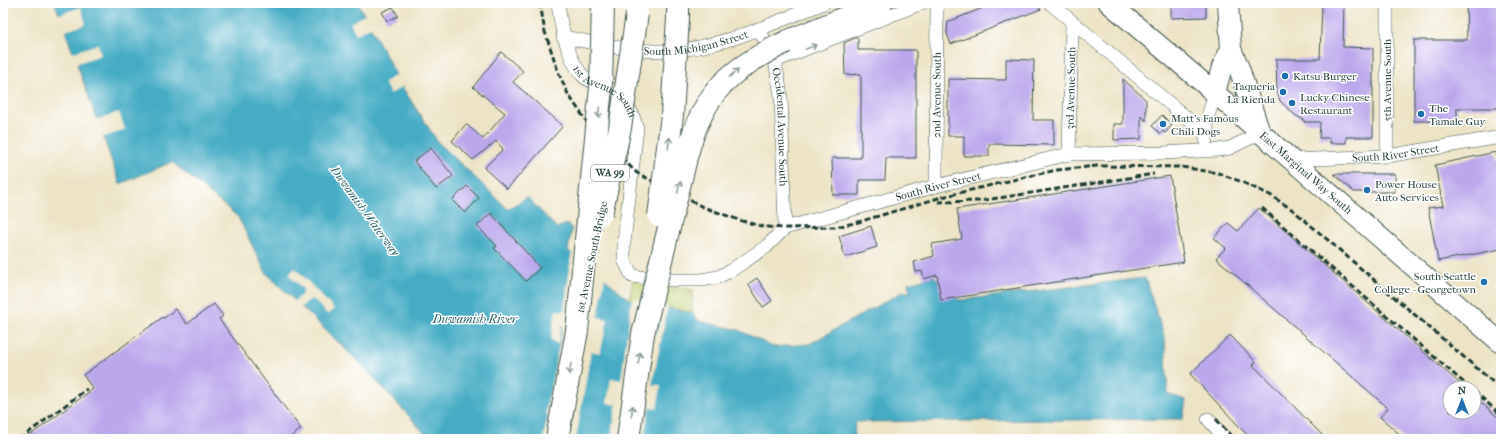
<svg xmlns="http://www.w3.org/2000/svg" width="1504" height="442" font-family="'IM FELL French Canon',serif">
<style>
.green{fill:#bbc96b;stroke:#6d8350}
.water{fill:#45acc4;stroke:#32747c}
.pier{fill:#ede4c6}
.building{fill:#bba7ec}
.lines{fill:none;stroke-linecap:round;stroke-linejoin:round}
.minor-casing{stroke:#3e564a;stroke-width:14}
.primary-casing{stroke:#3e564a;stroke-width:22}
.motorway-casing{stroke:#3e564a;stroke-width:24}
.minor{stroke:#fff;stroke-width:13}
.primary{stroke:#fff;stroke-width:20}
.motorway{stroke:#fff;stroke-width:22}
.rail{stroke:#1f3d34;stroke-width:3;stroke-dasharray:6 3;stroke-linecap:butt}
.motorway-bridge-casing{stroke:#3e564a;stroke-width:24;stroke-linecap:butt}
.motorway-bridge{stroke:#fff;stroke-width:22}
.oneway{stroke:#8f9e9a}
.poi-dot{fill:#1f6fb2;stroke:#fff;stroke-width:1.5}
.labels{text-anchor:middle;dominant-baseline:central;stroke-width:3;stroke-linejoin:round;paint-order:stroke}
.shield{fill:#fff;stroke:#627771;stroke-width:1}
.shield-label{font-size:10px;font-weight:bold;fill:#1f3d34}
.street-label{font-size:11px;fill:#1f3d34;stroke:#fff}
.poi-label{font-size:11px;fill:#1f3d34;stroke:#fff;text-anchor:start}
.water-label{font-size:12px;font-style:italic;fill:#2c6466;stroke:#fff}
</style>
<rect width="100%" height="100%" fill="#fff"/>
<filter id="ink" filterUnits="userSpaceOnUse"><feTurbulence type="fractalNoise" baseFrequency=".025" numOctaves="2"/><feDisplacementMap in="SourceGraphic" scale="8" xChannelSelector="R" yChannelSelector="G"/><feConvolveMatrix kernelMatrix="1 2 1 2 8 2 1 2 1" color-interpolation-filters="sRGB"/></filter>
<filter id="wash" filterUnits="userSpaceOnUse"><feTurbulence type="fractalNoise" baseFrequency=".012" numOctaves="4" result="noise"/><feDisplacementMap in="SourceGraphic" scale="16" xChannelSelector="R" yChannelSelector="G"/><feGaussianBlur stdDeviation="0.9" result="paint"/><feColorMatrix in="noise" values="0 0 0 0 0 0 0 0 0 0 0 0 0 0 0 0 0 1.4 0 .05"/><feComposite in="paint" operator="in"/></filter>
<g filter="url(#wash)">
<rect width="100%" height="100%" fill="#ede4c6"/>
<!-- green -->
<path class="green" d="M633 279 693 290 692 313 629 299Z"/>
<!-- water -->
<path class="water" d="M55 3H358L404 90 438 142 508 209 527 197 557 228 567 224 572 228 568 251 577 256 629 299 692 313 699 321 739 330 773 347 809 344 902 292H910L908 283 934 276 959 300 1145 278 1165 339 1168 394 1186 400 1183 419 855 422 854 439H430L360 363 266 273 238 217 172 162 120 184Z"/>
<!-- pier -->
<path class="pier" d="M81 7 86 24 63 32 57 15Z
M366 14 373 26 356 34 350 23Z
M98 44 101 55 75 64 71 53Z
M398 74 404 86 390 94 384 82Z
M119 112 125 130 101 138 95 120Z
M572 251 579 255 605 277 598 317 608 319 601 350 599 353 591 351 576 439H543L548 415 545 414 563 326H561L558 345 551 339 556 310 564 311Z
M295 268 334 309 328 315 313 299 309 300 300 308 294 302 303 293V289L289 275Z
M632 298 661 304 655 333H657L663 305 668 306 652 385H661L657 409 649 408 644 439H611L619 390 616 405 607 403 611 378 621 380Z"/>
<g id="blocks">
<!-- building -->
<path class="building" d="M984 3H1035L1041 9 951 44 947 34 948 22 985 7Z
M1171 3H1206V17L1171 18Z
M1322 3H1344L1343 47 1373 48V137H1346V143H1330V138H1319L1320 122H1304V120L1295 115 1280 101 1277 91 1276 59H1320Z
M1466 3H1501V108H1457V121H1414V40H1467Z
M393 7 398 16 387 21 382 12Z
M855 38H858V50H916V158H886L885 180H859V195H833L832 158H861V74L845 75 844 43Z
M501 52 523 71 513 82 563 126 507 189 484 168 503 149 496 141 473 160 452 141 466 124 483 139 505 113 473 87Z
M1006 59 1034 60 1033 120H1054V145L989 144V156H964V136H948V79L1006 80Z
M1123 79 1146 100V121L1141 116V139L1114 140V124H1123Z
M1162 115 1172 125 1165 133 1163 131 1161 134 1152 126Z
M431 148 453 176 436 189 414 161Z
M1496 152 1501 178V249L1438 261 1428 208 1443 206 1435 165Z
M1334 174H1395V192H1354Z
M1170 176 1184 262 941 300 937 275 924 279 922 271 916 272 914 262 934 256 932 244 962 239 957 209Z
M467 186 479 198 465 213 452 200Z
M1259 208 1465 388H1450V412H1474V396L1501 420V439H1405L1380 417 1388 408 1216 258 1226 248 1214 238 1228 223 1238 231Z
M491 213 540 268 526 281 494 248 497 246 477 226Z
M871 226 877 247 845 257 839 236Z
M757 278 772 301 763 307 748 284Z
M214 304 223 316 219 319 301 429 288 439H25L93 389 83 375 163 317 164 318 175 309 187 324Z
M1230 335 1256 362 1253 365 1326 439H1251L1190 374Z"/>
</g>
</g>
<g filter="url(#ink)">
<use href="#blocks" fill-opacity="0" stroke="#3e564a" stroke-width="1"/>
<g class="lines">
<defs>
<g id="minor">
<path id="s1" d="M558 3C560 23 568 61 583 76 588 81 595 83 602 85 626 95 629 104 637 128L624 242V260L632 276 663 280H702L718 277 730 271 766 247 785 228 936 186 1069 154 1162 153 1219 150 1230 148 1260 133"/>
<path d="M1050 3 1207 135"/>
<path d="M1387 3V156"/>
<path id="s2" d="M759 29 775 61 781 95 785 228"/>
<path id="s3" d="M563 37C597 43 632 52 666 51 721 49 773 23 824 3"/>
<path d="M775 61 922 3"/>
<path d="M1206 140 1208 116 1215 93"/>
<path id="s4" d="M1069 154 1072 22"/>
<path id="s5" d="M1290 160 1387 156 1501 137"/>
<path id="s6" d="M936 186 937 3"/>
<path d="M1208 419 1226 439"/>
</g>
<g id="primary">
<path id="s7" d="M1109 3 1215 93 1501 343"/>
<path d="M1228 3 1231 49 1239 68 1259 130"/>
<path d="M1215 93 1222 67 1231 49"/>
</g>
<path id="motorway" d="M678 18V3
M786 42 881 3
M557 439 577 331
M628 439 643 334"/>
</defs>
<!-- minor casing -->
<use href="#minor" class="minor-casing"/>
<!-- primary casing -->
<use href="#primary" class="primary-casing"/>
<!-- motorway casing -->
<use href="#motorway" class="motorway-casing"/>
<!-- minor -->
<use href="#minor" class="minor"/>
<!-- primary -->
<use href="#primary" class="primary"/>
<!-- motorway -->
<use href="#motorway" class="motorway"/>
<!-- rail -->
<path class="rail" d="M540 3 545 32 559 74 568 94 593 131 637 173 703 207 742 221 765 227 785 228 835 227 855 223 942 197 1025 177 1057 170 1097 166 1181 167 1218 173 1242 182 1270 195 1293 210 1501 389
M938 202 979 201 1154 174
M1262 208 1470 388
M1474 391 1501 415
M1216 419 1234 439
M20 439 87 389"/>
<defs>
<path id="motorway-bridge" d="M601 214 620 128 637 14
M659 216 672 116 678 18
M577 331 601 87 603 3
M643 334 687 154C704 91 729 70 786 42"/>
</defs>
<!-- motorway-bridge casing -->
<use href="#motorway-bridge" class="motorway-bridge-casing"/>
<!-- motorway-bridge -->
<use href="#motorway-bridge" class="motorway-bridge"/>
</g>
<!-- one-way arrows -->
<defs><path id="oneway-shaft" d="M-6 0H5M1.5-3L5.5 0L1.5 3" fill="none" stroke-width="1.6" stroke-linecap="round" stroke-linejoin="round"/></defs>
<g class="oneway">
<use href="#oneway-shaft" transform="translate(811 47) rotate(-22)"/>
<use href="#oneway-shaft" transform="translate(734 73) rotate(-41)"/>
<use href="#oneway-shaft" transform="translate(599 112) rotate(95)"/>
<use href="#oneway-shaft" transform="translate(669 143) rotate(-82)"/>
<use href="#oneway-shaft" transform="translate(679 187) rotate(-76)"/>
<use href="#oneway-shaft" transform="translate(639 358) rotate(-82)"/>
<use href="#oneway-shaft" transform="translate(570 369) rotate(100)"/>
<use href="#oneway-shaft" transform="translate(632 411) rotate(-82)"/>
</g>
</g>
<!-- markers -->
<g class="poi-dot">
<circle cx="1285" cy="76" r="4"/>
<circle cx="1283" cy="92" r="4"/>
<circle cx="1292" cy="103" r="4"/>
<circle cx="1421" cy="114" r="4"/>
<circle cx="1163" cy="124" r="4"/>
<circle cx="1367" cy="190" r="4"/>
<circle cx="1484" cy="282" r="4"/>
</g>
<g class="labels">
<!-- shield labels -->
<rect class="shield" x="591" y="165" width="38" height="16" rx="3"/>
<g class="shield-label">
<text x="610" y="173">WA 99</text>
</g>
<!-- street labels -->
<g class="street-label">
<text stroke="none"><textPath href="#s3" startOffset="135">South Michigan Street</textPath></text>
<text transform="translate(1387 80) rotate(-90)">5th Avenue South</text>
<text stroke="none"><textPath href="#s4" startOffset="66">3rd Avenue South</textPath></text>
<text stroke="none"><textPath href="#s1" startOffset="106">1st Avenue South</textPath></text>
<text stroke="none"><textPath href="#s6" startOffset="91">2nd Avenue South</textPath></text>
<text stroke="none"><textPath href="#s2" startOffset="102">Occidental Avenue South</textPath></text>
<text stroke="none"><textPath href="#s5" startOffset="106">South River Street</textPath></text>
<text stroke="none"><textPath href="#s7" startOffset="260">East Marginal Way South</textPath></text>
<text stroke="none"><textPath href="#s1" startOffset="637">South River Street</textPath></text>
<text transform="translate(592 257) rotate(-78)">1st Avenue South Bridge</text>
</g>
<!-- poi labels -->
<g class="poi-label">
<text x="1293" y="76">Katsu Burger</text>
<text x="1275" y="86" text-anchor="end">Taqueria<tspan x="1275" dy="13">La Rienda</tspan></text>
<text x="1300" y="97">Lucky Chinese<tspan x="1300" dy="13">Restaurant</tspan></text>
<text x="1429" y="108">The<tspan x="1429" dy="13">Tamale Guy</tspan></text>
<text x="1171" y="118">Matt's Famous<tspan x="1171" dy="13">Chili Dogs</tspan></text>
<text x="1375" y="184">Power House<tspan x="1375" dy="13">Auto Services</tspan></text>
<text x="1476" y="276" text-anchor="end">South Seattle<tspan x="1476" dy="13">College - Georgetown</tspan></text>
</g>
<!-- water labels -->
<g class="water-label">
<text transform="translate(365 211) rotate(54)">Duwamish Waterway</text>
<text x="475" y="319">Duwamish River</text>
</g>
</g>
<!-- margin -->
<rect width="1504" height="442" fill="none" stroke="#fff" stroke-width="16"/>
<!-- north arrow -->
<g transform="translate(1462 400)"><circle r="19" fill="#ffffff" stroke="#a5b1ae"/>
<path d="M0-3L7 15L0 10L-7 15Z" fill="#1f6fb2"/>
<text y="-6" font-size="11" font-weight="bold" text-anchor="middle" fill="#1f3d34">N</text>
</g>
</svg>
